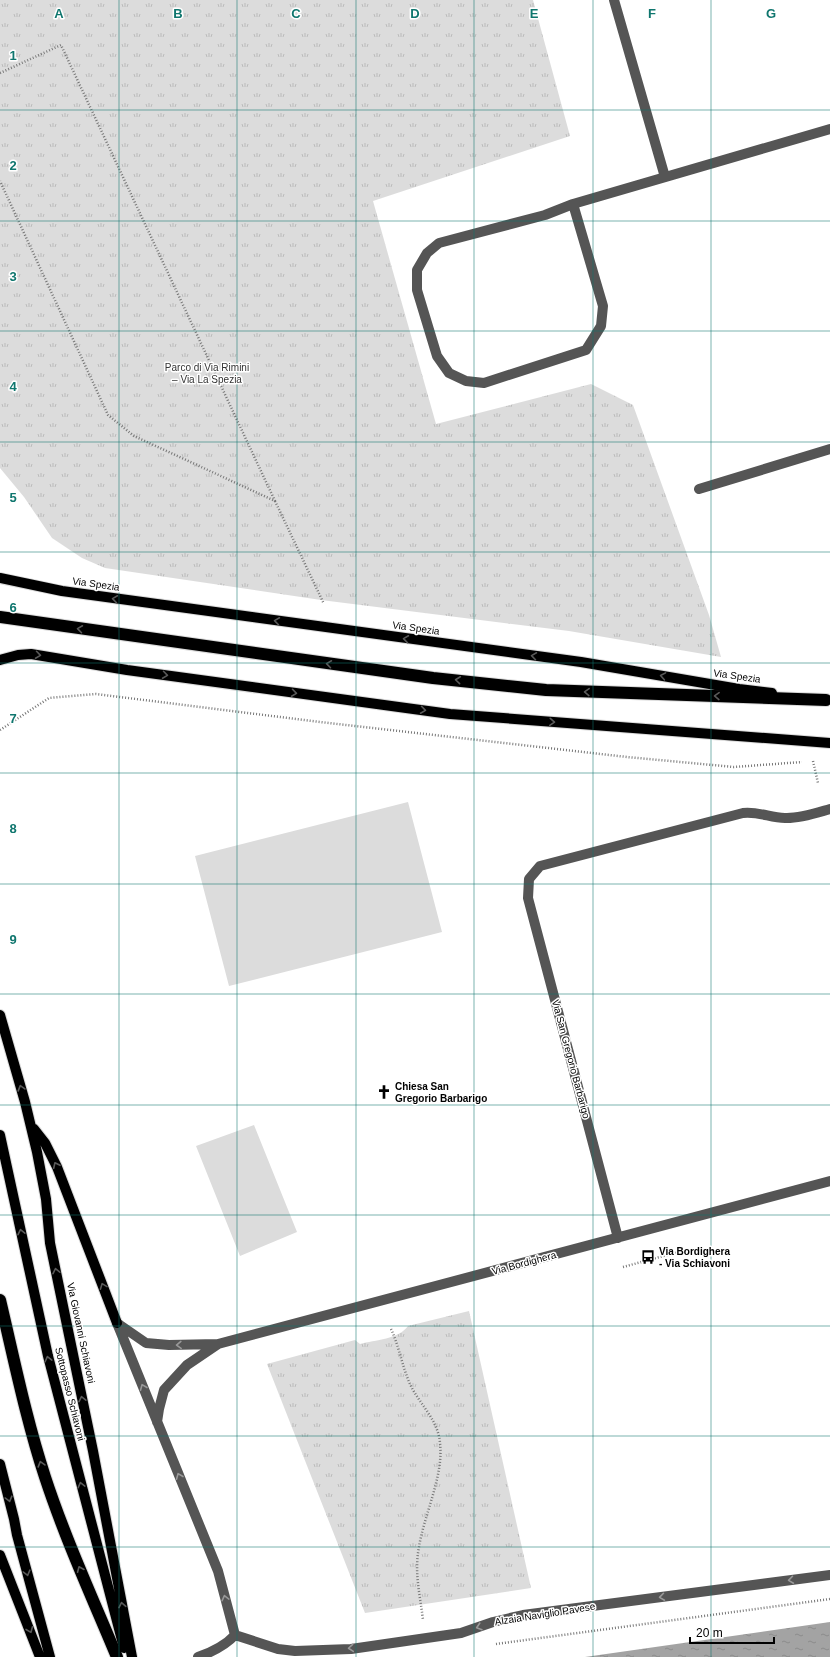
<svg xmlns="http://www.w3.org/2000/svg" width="830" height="1657" font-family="Arial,sans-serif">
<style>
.green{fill:#dcdcdc}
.park{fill:url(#park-tufts)}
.water{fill:url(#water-ripples)}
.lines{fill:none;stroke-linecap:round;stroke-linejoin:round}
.major-casing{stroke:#dbdbdb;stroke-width:12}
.highway-casing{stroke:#dbdbdb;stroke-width:14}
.path{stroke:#777;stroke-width:2.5;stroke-dasharray:1 2;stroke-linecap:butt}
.minor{stroke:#555;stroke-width:10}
.major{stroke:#000;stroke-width:10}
.highway{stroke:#000;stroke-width:12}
.oneway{stroke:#595959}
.oneway2{stroke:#999}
.grid{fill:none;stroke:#0f766e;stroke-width:1;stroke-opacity:0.55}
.labels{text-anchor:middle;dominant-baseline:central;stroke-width:3;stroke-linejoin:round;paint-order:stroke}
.park-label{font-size:10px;fill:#333;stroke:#fff}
.street-label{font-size:10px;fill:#000;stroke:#fff}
.poi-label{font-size:10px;font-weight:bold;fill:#000;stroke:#fff;text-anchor:start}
.grid-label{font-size:13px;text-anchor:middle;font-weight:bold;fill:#0f766e;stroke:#fff;stroke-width:3;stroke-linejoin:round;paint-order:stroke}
</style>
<defs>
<pattern id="park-tufts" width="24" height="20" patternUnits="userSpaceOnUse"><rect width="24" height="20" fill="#dcdcdc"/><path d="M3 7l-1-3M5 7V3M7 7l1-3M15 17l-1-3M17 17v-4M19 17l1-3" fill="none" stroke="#bbb"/></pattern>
<pattern id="water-ripples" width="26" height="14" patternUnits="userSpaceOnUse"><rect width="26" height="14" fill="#a3a3a3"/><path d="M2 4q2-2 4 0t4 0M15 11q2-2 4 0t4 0" fill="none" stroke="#8b8b8b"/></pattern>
</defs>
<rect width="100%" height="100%" fill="#fff"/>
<!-- green -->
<path class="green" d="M408 802 442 932 229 986 195 856Z
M254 1125 297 1232 240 1256 196 1146Z"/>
<!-- park -->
<path class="park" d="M0 0H533L570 136 373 201 436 424 591 384 633 405 709 615 721 657 569 631 321 600 105 568 82 558 52 538 24 497 0 468Z
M469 1311 531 1588 365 1613 267 1364 355 1340 360 1344C375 1340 399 1339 408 1326Z"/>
<!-- water -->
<path class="water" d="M830 1622V1657H585Z"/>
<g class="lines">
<defs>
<path id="major" d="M0 578 62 591 581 662 739 689 772 693
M0 660 18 655 31 654 127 670 450 714 830 743
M0 1015 25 1102 37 1152 46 1199 50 1243 93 1451 132 1657
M34 1129 45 1143 57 1167 117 1323
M0 1135 48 1356 124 1648
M0 1464 14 1519 17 1535 50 1657
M0 1555 40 1657"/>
<path id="highway" d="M0 617 433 678 546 690 826 700
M0 1300C14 1359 26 1419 45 1477 65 1538 92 1597 117 1657"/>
</defs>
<!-- major casing -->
<use href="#major" class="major-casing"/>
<!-- highway casing -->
<use href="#highway" class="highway-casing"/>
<!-- path -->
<path class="path" d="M0 73 61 45 275 501 134 436 108 415 0 181
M275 501 324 604
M0 730 49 698 96 694 320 722 627 757 734 767 802 762
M813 761 818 783
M623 1267 682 1251
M391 1329C399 1346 402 1366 410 1384 419 1404 438 1419 440 1443 444 1475 424 1515 419 1547 414 1573 420 1594 423 1620
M496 1644 830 1599"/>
<!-- minor -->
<path class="minor" d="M614 0 665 177
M573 204 603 306 601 326 586 350 484 383 466 381 449 373 437 356 417 290V270L427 253 439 243 545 215 573 204 830 129
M699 489 830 449
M618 1238 528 898 529 879 540 866 743 813C760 811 772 819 787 818 801 818 816 813 830 809
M117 1323 146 1343 169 1345 218 1344 830 1181
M117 1323 218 1571 235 1635
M157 1422 159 1409 164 1390 187 1365 218 1344
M235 1635 278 1649 295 1651 351 1649 461 1633 493 1622 523 1615 830 1575
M198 1657C212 1652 225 1646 235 1635"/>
<!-- major -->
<use href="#major" class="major"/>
<!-- highway -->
<use href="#highway" class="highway"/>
</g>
<!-- one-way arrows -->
<defs><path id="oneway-chevron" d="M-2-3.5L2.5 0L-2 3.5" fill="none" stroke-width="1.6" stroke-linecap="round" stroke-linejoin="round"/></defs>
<g class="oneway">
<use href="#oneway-chevron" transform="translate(115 599) rotate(-172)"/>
<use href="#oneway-chevron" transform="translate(277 621) rotate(-172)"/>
<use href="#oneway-chevron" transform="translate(80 629) rotate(-172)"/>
<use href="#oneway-chevron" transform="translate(406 639) rotate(-172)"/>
<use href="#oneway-chevron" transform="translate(38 655) rotate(8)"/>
<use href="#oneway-chevron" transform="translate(534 656) rotate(-172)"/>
<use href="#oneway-chevron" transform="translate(329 664) rotate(-172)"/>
<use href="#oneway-chevron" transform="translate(165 675) rotate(8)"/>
<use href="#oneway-chevron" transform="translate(663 676) rotate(-170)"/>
<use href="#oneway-chevron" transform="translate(458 680) rotate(-174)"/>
<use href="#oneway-chevron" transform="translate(587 692) rotate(-178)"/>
<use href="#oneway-chevron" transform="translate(294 693) rotate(8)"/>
<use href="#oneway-chevron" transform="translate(717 696) rotate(-178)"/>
<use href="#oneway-chevron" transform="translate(423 710) rotate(8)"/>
<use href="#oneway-chevron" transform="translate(552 722) rotate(4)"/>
<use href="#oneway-chevron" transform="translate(21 1088) rotate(-106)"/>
<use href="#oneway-chevron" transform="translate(56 1165) rotate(-115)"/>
<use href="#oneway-chevron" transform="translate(21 1232) rotate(-102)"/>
<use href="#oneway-chevron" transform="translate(56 1271) rotate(-102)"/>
<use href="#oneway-chevron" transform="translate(103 1286) rotate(-111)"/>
<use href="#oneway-chevron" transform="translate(48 1359) rotate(-104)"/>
<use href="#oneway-chevron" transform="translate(82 1399) rotate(-102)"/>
<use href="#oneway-chevron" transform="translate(41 1464) rotate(-106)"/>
<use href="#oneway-chevron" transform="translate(81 1485) rotate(-104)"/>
<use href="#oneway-chevron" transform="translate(9 1499) rotate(75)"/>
<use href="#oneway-chevron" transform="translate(80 1569) rotate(-113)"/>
<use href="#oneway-chevron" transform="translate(27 1573) rotate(75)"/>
<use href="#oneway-chevron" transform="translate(122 1605) rotate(-101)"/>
<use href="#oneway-chevron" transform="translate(30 1630) rotate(68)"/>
</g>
<g class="oneway2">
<use href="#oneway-chevron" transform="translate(179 1345) rotate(178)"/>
<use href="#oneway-chevron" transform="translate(143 1387) rotate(-112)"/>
<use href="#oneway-chevron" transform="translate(179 1476) rotate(-112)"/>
<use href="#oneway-chevron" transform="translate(791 1580) rotate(172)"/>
<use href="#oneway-chevron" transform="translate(662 1597) rotate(172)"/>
<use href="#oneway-chevron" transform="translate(225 1598) rotate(-104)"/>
<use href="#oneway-chevron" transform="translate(479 1627) rotate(162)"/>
<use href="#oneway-chevron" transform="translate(351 1648) rotate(175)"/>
</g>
<!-- grid -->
<path class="grid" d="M119 0V1657M237 0V1657M356 0V1657M474 0V1657M593 0V1657M711 0V1657M0 110H830M0 221H830M0 331H830M0 442H830M0 552H830M0 663H830M0 773H830M0 884H830M0 994H830M0 1105H830M0 1215H830M0 1326H830M0 1436H830M0 1547H830"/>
<!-- icons -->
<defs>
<symbol id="church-bare" viewBox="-9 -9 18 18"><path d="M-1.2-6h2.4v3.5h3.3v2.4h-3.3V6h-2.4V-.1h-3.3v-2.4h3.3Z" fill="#000" stroke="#fff" stroke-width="2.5" paint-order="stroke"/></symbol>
<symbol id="bus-bare" viewBox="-9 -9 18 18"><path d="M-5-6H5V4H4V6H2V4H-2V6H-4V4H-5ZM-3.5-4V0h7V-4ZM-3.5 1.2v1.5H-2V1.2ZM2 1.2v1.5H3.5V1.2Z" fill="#000" stroke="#fff" stroke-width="2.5" paint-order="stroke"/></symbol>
</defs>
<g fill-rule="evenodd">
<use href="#church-bare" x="374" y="1082" width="20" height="20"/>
<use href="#bus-bare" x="638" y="1247" width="20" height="20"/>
</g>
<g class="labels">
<!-- park labels -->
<g class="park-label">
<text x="207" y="367">Parco di Via Rimini<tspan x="207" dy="12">– Via La Spezia</tspan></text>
</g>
<!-- street labels -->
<g class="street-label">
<text transform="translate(96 584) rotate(8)">Via Spezia</text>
<text transform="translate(416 628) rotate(8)">Via Spezia</text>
<text transform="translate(737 676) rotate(8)">Via Spezia</text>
<text transform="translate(571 1059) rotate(75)">Via San Gregorio Barbarigo</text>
<text transform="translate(524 1263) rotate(-15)">Via Bordighera</text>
<text transform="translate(81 1333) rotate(78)">Via Giovanni Schiavoni</text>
<text transform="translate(70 1394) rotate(76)">Sottopasso Schiavoni</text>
<text transform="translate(545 1614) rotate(-9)">Alzaia Naviglio Pavese</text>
</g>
<!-- poi labels -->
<g class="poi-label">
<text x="395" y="1086">Chiesa San<tspan x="395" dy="12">Gregorio Barbarigo</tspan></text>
<text x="659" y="1251">Via Bordighera<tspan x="659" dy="12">- Via Schiavoni</tspan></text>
</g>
</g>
<g class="grid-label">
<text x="59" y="18">A</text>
<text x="178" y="18">B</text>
<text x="296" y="18">C</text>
<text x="415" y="18">D</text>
<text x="534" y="18">E</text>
<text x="652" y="18">F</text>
<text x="771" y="18">G</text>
<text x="13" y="60">1</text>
<text x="13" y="170">2</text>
<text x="13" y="281">3</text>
<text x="13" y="391">4</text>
<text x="13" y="502">5</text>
<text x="13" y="612">6</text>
<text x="13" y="723">7</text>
<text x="13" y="833">8</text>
<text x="13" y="944">9</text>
</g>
<!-- scale -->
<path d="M690 1637v6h84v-6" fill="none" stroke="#000000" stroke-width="2"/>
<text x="696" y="1637" font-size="12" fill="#000000" stroke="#ffffff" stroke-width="3" paint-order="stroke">20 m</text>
</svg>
